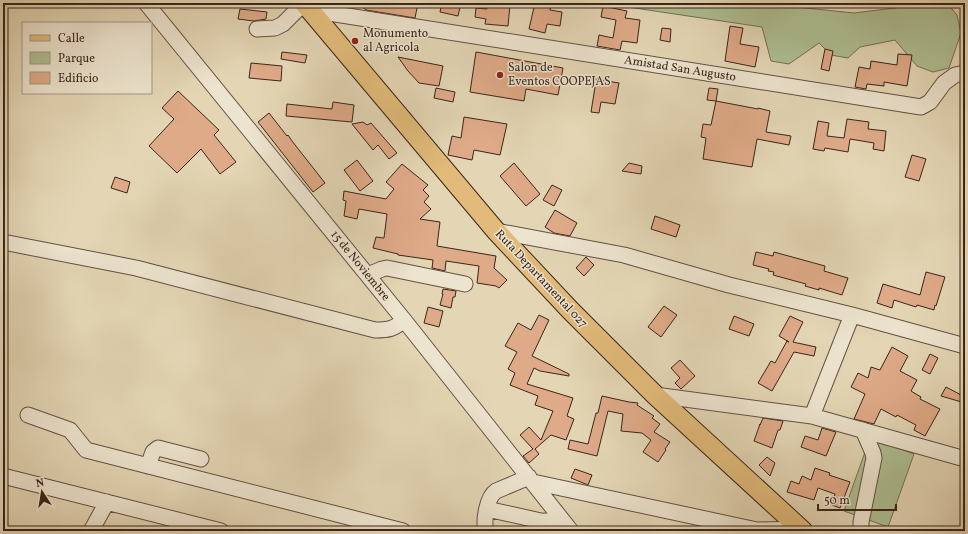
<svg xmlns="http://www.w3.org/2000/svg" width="968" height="534" font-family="Vollkorn,serif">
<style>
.green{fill:#aebf92;stroke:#747256}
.building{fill:#dfaa88;stroke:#3a251b}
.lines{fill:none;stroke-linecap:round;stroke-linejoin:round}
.minor-casing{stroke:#645142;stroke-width:17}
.major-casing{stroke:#3a251b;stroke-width:21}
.minor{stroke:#ede4cf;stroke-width:15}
.major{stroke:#e2bb7a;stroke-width:19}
.poi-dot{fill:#8f2418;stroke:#ede4cf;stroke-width:1.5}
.labels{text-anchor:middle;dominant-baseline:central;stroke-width:3;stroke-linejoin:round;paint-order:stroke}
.poi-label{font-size:12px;fill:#3a251b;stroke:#ede4cf;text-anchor:start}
.street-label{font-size:12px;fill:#3a251b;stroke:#ede4cf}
</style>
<rect width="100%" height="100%" fill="#e4d6b5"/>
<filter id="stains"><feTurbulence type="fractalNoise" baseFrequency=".005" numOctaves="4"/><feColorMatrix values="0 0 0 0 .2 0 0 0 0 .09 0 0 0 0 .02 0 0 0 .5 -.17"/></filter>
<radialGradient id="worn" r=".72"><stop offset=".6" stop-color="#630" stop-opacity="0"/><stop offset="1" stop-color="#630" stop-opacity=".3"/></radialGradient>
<!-- green -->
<path class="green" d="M601 3H758L854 13 936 3H947L957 15 961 33 949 68 933 72 917 66 895 40 860 47 848 58 831 55 819 43 789 64 771 61 762 27Z
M870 438 914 454 888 527 844 511Z"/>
<!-- building -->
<path class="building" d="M358 3H418L415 18 366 10Z
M442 3H461L458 16 440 12Z
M487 3 510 5 508 26 485 24 486 19 475 17 476 8 487 9Z
M535 3H551L550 10 562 12 560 26 547 24 545 33 529 29Z
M603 6 627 11 625 18 640 20 637 43 622 41 620 50 597 46 599 35 613 38 616 20 601 17Z
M240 9 267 12 266 19 254 21 238 19Z
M730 26 743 28 740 44 759 47 755 67 725 61Z
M662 28 671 29 670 42 660 40Z
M825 49 833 51 829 71 821 69Z
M282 52 307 55 305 63 281 59Z
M476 52 563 68 558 95 526 89 524 101 470 92Z
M898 54 912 55 907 86 884 82V86L867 84 866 89 855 87 859 67 870 69 871 61 897 65Z
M398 57 443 66 439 86 419 83 408 71Z
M251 63 282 66 281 81 249 78Z
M589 78 619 83 615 104 601 102 599 113 591 112 595 87 587 85Z
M436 88 455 92 453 102 434 98Z
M709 88 718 89 716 101 707 100Z
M178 91 219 130 214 135 236 162 220 174 201 149 177 173 149 146 174 119 162 108Z
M716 101 758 109V108L770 111 766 132 791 136 789 145 757 139 752 167 703 159 706 138 701 137 703 124 711 125Z
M333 102 354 105 352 122 286 116 287 104 332 109Z
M269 113 287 136 288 135 292 141 325 183 313 192 258 122Z
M464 117 507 124 500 155 474 150 472 160 448 155 452 136 461 138Z
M847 119 869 122 868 129 886 131 884 151 873 149 874 143 850 139 848 152 825 148 824 151 813 149 818 121 829 123 827 136 844 138Z
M363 122 367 125 371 123 397 153 389 159 378 145 373 150 352 124Z
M912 155 926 159 919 181 905 177Z
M357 160 373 181 360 191 344 170Z
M514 163 540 194 526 206 500 176Z
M629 163 642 166 641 174 622 171Z
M402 164 428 185 423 190 429 196 424 202 431 209 420 219 440 222 437 246 496 256 494 268 507 280 499 288 496 286 477 283 479 266 446 261 445 271 432 268 433 260 398 255V254L373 248 376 237 384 238 387 214 359 209 357 219 344 216 346 201 343 200 344 191 386 199 394 189 386 182Z
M115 177 130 182 127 193 111 188Z
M552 185 562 190 554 206 543 200Z
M555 210 577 223 570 236 554 233 545 227Z
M655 216 680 225 676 237 651 229Z
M756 252 773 256 774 252 825 266 824 271 848 278 842 295 819 288V290L805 286 806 284 773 275 774 272 768 271 769 269 753 265Z
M586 257 594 265 584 276 576 268Z
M926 272 945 277 936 306 935 305 934 310 917 305 916 307 894 300 892 308 877 303 883 284 920 295Z
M443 289 456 291 455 297H453L451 308 440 305 443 294H442Z
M664 306 677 315 661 337 648 327Z
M428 307 443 311 439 327 424 323Z
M539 315 549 320 532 356 569 374V376L540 371 534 368 527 384 573 398 567 416 574 419 566 440 551 435 535 449 539 454 529 463 523 456 533 449 520 435 529 427 541 440 553 411 535 405 538 396 510 385 515 373 508 369 517 352 505 346 518 323 531 330Z
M734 316 754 324 749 336 729 329Z
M790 316 803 322 793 342 816 347 814 356 794 352 772 391 758 383 771 361 775 363 787 341 789 342 779 336Z
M892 347 908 356 900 371 917 380 911 391 921 397 920 399 940 409 925 436 914 430 916 425 897 415 896 417 881 409 874 424 854 419 865 394 851 387 858 373 868 378 871 367 880 370Z
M930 354 938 358 930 374 922 370Z
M680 360 695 376 681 389 675 383 680 378 671 368Z
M946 387 965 397V403L941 396Z
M602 396 629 402 638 403 637 405 654 416 652 418 660 424 654 432 670 442 665 449 666 450 658 462 643 452 651 440 642 433 621 431 623 414 608 411 597 456 568 449 570 440 588 444 596 413H598Z
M763 418 783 421 780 430H778L772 448 754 441 760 424V425Z
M822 428 836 432 826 456 801 447 805 436 818 440Z
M767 457 775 463 770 476 759 465Z
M815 468 830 473 829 475 850 482 840 508 832 505 835 494 818 488 814 500 787 492 791 481 799 484 802 476 811 480Z
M575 469 592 475 588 485 571 478Z"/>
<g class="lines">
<defs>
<path id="minor" d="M146 3 404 320 571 531
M310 10 921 107 930 102 944 83 955 75 965 73
M257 29 275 28 283 24 304 3
M496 231 624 255 729 285 852 315 965 346
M3 242 136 268 375 330C389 330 394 329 404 320
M368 275 382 269 387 268 465 284
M655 395 812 416 965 459
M28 415 70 430 86 450 403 531
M812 416 852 315
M148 466 153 452 158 448 201 459
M3 476 221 531
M533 482 757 530 801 529
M487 509 541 521C548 522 553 519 559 516
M91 531 107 502
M486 531C483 521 487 497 496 491L529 477
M860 531 861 527V522L874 458 873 453 863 430"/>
<path id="major" d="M304 3 496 231 571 311 655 395 803 531"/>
</defs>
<!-- minor casing -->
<use href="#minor" class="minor-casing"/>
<!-- major casing -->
<use href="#major" class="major-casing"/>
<!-- minor -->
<use href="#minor" class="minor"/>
<!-- major -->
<use href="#major" class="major"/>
</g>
<!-- markers -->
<g class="poi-dot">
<circle cx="355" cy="41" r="4"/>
<circle cx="500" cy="75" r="4"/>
</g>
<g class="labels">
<!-- poi labels -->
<g class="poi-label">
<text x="363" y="34">Monumento<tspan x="363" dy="14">al Agricola</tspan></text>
<text x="508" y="68">Salon de<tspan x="508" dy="14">Eventos COOPEJAS</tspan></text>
</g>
<!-- street labels -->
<g class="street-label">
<text transform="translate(680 69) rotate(9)">Amistad San Augusto</text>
<text transform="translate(360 266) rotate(51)">15 de Noviembre</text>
<text transform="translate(541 279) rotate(47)">Ruta Departamental 027</text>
</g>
</g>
<!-- margin -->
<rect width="968" height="534" fill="none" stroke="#e4d6b5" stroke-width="16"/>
<rect x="4" y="4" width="960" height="526" fill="none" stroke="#3a251b" stroke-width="2"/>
<rect x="8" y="8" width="952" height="518" fill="none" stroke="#3a251b"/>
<!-- legend -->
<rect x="22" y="22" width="130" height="72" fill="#ede4cf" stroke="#a59887"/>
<rect x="30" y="35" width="20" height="6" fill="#e2bb7a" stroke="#a59887"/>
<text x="58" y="42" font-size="12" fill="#3a251b">Calle</text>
<rect x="30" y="52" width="20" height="12" fill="#aebf92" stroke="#a59887"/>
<text x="58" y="62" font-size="12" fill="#3a251b">Parque</text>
<rect x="30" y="72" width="20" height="12" fill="#dfaa88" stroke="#a59887"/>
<text x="58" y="82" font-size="12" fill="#3a251b">Edificio</text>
<!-- north arrow -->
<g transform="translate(42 492) rotate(348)" stroke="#ede4cf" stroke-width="3" paint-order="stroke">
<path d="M0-3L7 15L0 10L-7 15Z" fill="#3a251b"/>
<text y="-6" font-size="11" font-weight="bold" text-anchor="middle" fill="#3a251b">N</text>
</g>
<!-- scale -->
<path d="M818 504v6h78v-6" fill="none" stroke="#3a251b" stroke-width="2"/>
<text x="824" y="504" font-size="12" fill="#3a251b" stroke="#ede4cf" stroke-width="3" paint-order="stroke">50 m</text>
<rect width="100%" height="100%" filter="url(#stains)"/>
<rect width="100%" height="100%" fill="url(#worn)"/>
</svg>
